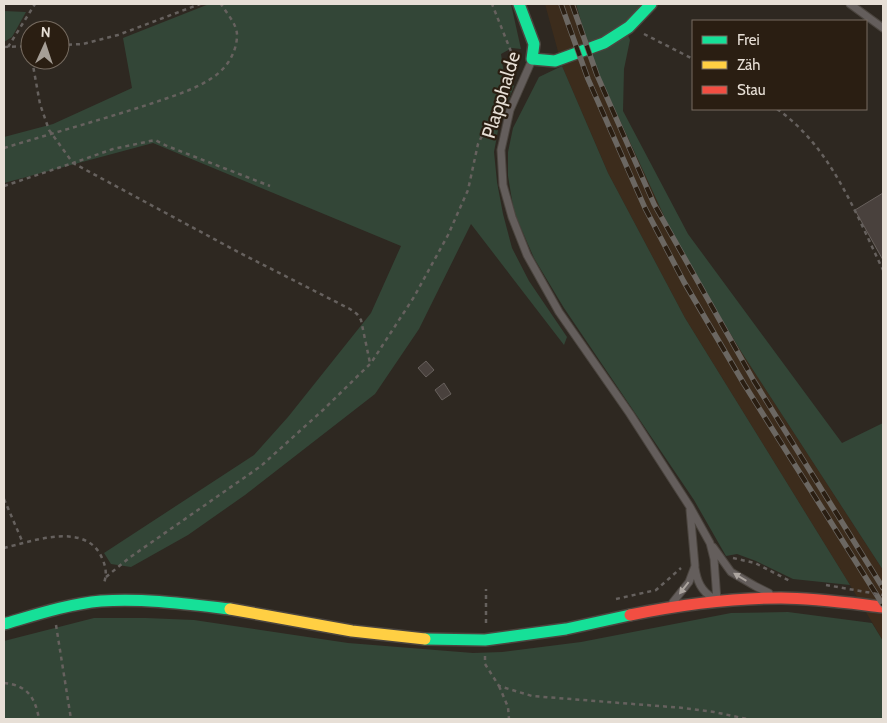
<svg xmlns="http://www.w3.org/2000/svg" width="887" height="723" font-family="Cabin,sans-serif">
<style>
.built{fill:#3c2c1c}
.green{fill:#334637}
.building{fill:#49413d;stroke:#67605c}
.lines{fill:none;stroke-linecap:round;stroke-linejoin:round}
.lane-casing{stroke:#4b453f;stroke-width:9}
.fast-casing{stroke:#4b453f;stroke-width:14}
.slow-casing{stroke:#4b453f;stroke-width:14}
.jam-casing{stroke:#4b453f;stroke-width:14}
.path{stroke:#66615e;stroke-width:2.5;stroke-dasharray:4 4;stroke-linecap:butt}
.lane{stroke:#645e5c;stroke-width:7}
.fast{stroke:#16e098;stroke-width:11}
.slow{stroke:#ffcf43;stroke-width:11}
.jam{stroke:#f24e42;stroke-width:11}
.rail-casing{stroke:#6b6762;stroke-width:5.5}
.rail{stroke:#2a1e12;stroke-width:4;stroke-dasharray:11;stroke-linecap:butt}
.path-bridge{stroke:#66615e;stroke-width:2.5;stroke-dasharray:4 4;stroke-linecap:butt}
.oneway{fill:#aca59f}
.labels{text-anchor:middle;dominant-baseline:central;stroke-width:4.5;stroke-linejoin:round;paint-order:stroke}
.street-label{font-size:19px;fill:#e7dfd6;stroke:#2a1e12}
</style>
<rect width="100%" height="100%" fill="#2e2821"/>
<!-- built -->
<path class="built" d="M545 4H576L593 62 677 244 742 353 883 570V641L850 585 685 318 608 173 562 66Z"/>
<!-- green -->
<path class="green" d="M209 4H511L521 49 512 48 501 54 504 75 514 86 499 125 494 152 497 182 503 214 512 248 529 281 567 337 564 345 471 224 419 329 375 394 245 495 188 535 131 567 111 564 104 553 254 455 288 417 371 313 401 246 153 143 4 183V137L53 124 132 88 123 38Z
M576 4H642L623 24 630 40 624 69 623 111 688 234 842 443 883 423V570L742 353 677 244 593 62Z
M4 11 26 12 12 37 4 42Z
M562 66 608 173 685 318 850 585 793 579 756 561 737 554 726 556 694 500 564 308 534 258 514 212 508 176V152L513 128 539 77Z
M788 612 872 623 883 641V719H4V641L94 618H146L194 620 348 643 473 653 502 652 581 642 731 613Z"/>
<!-- building -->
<path class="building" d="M883 193V260L855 210Z
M426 361 434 370 426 377 418 368Z
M444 383 451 394 442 400 435 390Z"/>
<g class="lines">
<defs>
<path id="lane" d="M850 4 883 28
M532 60 510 110 501 150 503 185 512 217 527 255 559 312 630 414 690 507 710 543 714 559 717 600
M713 547 731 572 755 586 769 593
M695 568C697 581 701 591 713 598
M673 602 689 582 695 566 690 510"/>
<path id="fast" d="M519 4 534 44 532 59 555 61 604 43 629 27 651 4
M4 624C35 615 68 604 101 601 144 598 187 604 230 609
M425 639 485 640 566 629 630 615"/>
<path id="slow" d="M230 609 352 631 425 639"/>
<path id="jam" d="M630 615C679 605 730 598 781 598 815 598 849 603 883 607"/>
</defs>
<!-- lane casing -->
<use href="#lane" class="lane-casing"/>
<!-- fast casing -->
<use href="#fast" class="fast-casing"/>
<!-- slow casing -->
<use href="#slow" class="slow-casing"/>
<!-- jam casing -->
<use href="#jam" class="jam-casing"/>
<!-- path -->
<path class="path" d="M644 34 693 59
M60 45 83 44 118 35 200 4
M4 47 30 46
M8 47 35 4
M32 60 40 104 49 130 73 163 113 149 155 140 167 146 270 186
M777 109C831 147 855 212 883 270
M4 148C53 133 104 119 153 103 173 96 194 90 212 78 226 69 236 54 237 37 238 25 227 14 221 4
M4 186 73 163 240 253 350 309 357 314 361 320 370 363
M4 499 23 543
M4 548C33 541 86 521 102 558 106 567 107 574 104 583
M733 558 755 563 790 581
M106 577 129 558 261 466 323 410 371 363 414 297 448 235 468 190 478 144 498 104 514 59 492 4
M616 599 656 590 681 568
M486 623V589
M56 625 71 719
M485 656V664L499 686 532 696 684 708 714 712 747 719
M4 683C27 685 35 697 39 719
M499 686 508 707 509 719"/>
<!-- lane -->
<use href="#lane" class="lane"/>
<!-- fast -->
<use href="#fast" class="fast"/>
<!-- slow -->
<use href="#slow" class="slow"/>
<!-- jam -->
<use href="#jam" class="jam"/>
<defs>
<path id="rail" d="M561 4 588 79 645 208 684 282 744 384 883 605
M572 4 597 75 654 204 754 381 883 588"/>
</defs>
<!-- rail casing -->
<use href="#rail" class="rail-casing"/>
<!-- rail -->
<use href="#rail" class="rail"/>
<!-- path-bridge -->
<path class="path-bridge" d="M826 585 883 595"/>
</g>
<!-- one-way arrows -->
<defs><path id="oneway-solid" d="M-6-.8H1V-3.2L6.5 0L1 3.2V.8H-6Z" transform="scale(1.25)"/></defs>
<g class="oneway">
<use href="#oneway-solid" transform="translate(740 577) rotate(-149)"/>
<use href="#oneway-solid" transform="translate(684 588) rotate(128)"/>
</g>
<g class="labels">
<!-- street labels -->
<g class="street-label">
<text transform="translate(501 95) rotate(-73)">Plapphalde</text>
</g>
</g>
<!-- border -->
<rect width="887" height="723" fill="none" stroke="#e7dfd6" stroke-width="10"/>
<!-- legend -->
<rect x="692" y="20" width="175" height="90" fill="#2a1e12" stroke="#766b60"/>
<rect x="702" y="36" width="25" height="8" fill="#16e098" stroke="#766b60"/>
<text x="737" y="45" font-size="15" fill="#e7dfd6">Frei</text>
<rect x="702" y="61" width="25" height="8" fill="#ffcf43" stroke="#766b60"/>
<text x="737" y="70" font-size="15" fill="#e7dfd6">Zäh</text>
<rect x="702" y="86" width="25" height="8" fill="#f24e42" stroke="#766b60"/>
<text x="737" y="95" font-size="15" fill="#e7dfd6">Stau</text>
<!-- north arrow -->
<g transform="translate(45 45) rotate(3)"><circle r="24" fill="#2a1e12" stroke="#766b60"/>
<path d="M0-4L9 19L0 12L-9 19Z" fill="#a69f97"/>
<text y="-8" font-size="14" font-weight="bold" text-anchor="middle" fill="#e7dfd6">N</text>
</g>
</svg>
